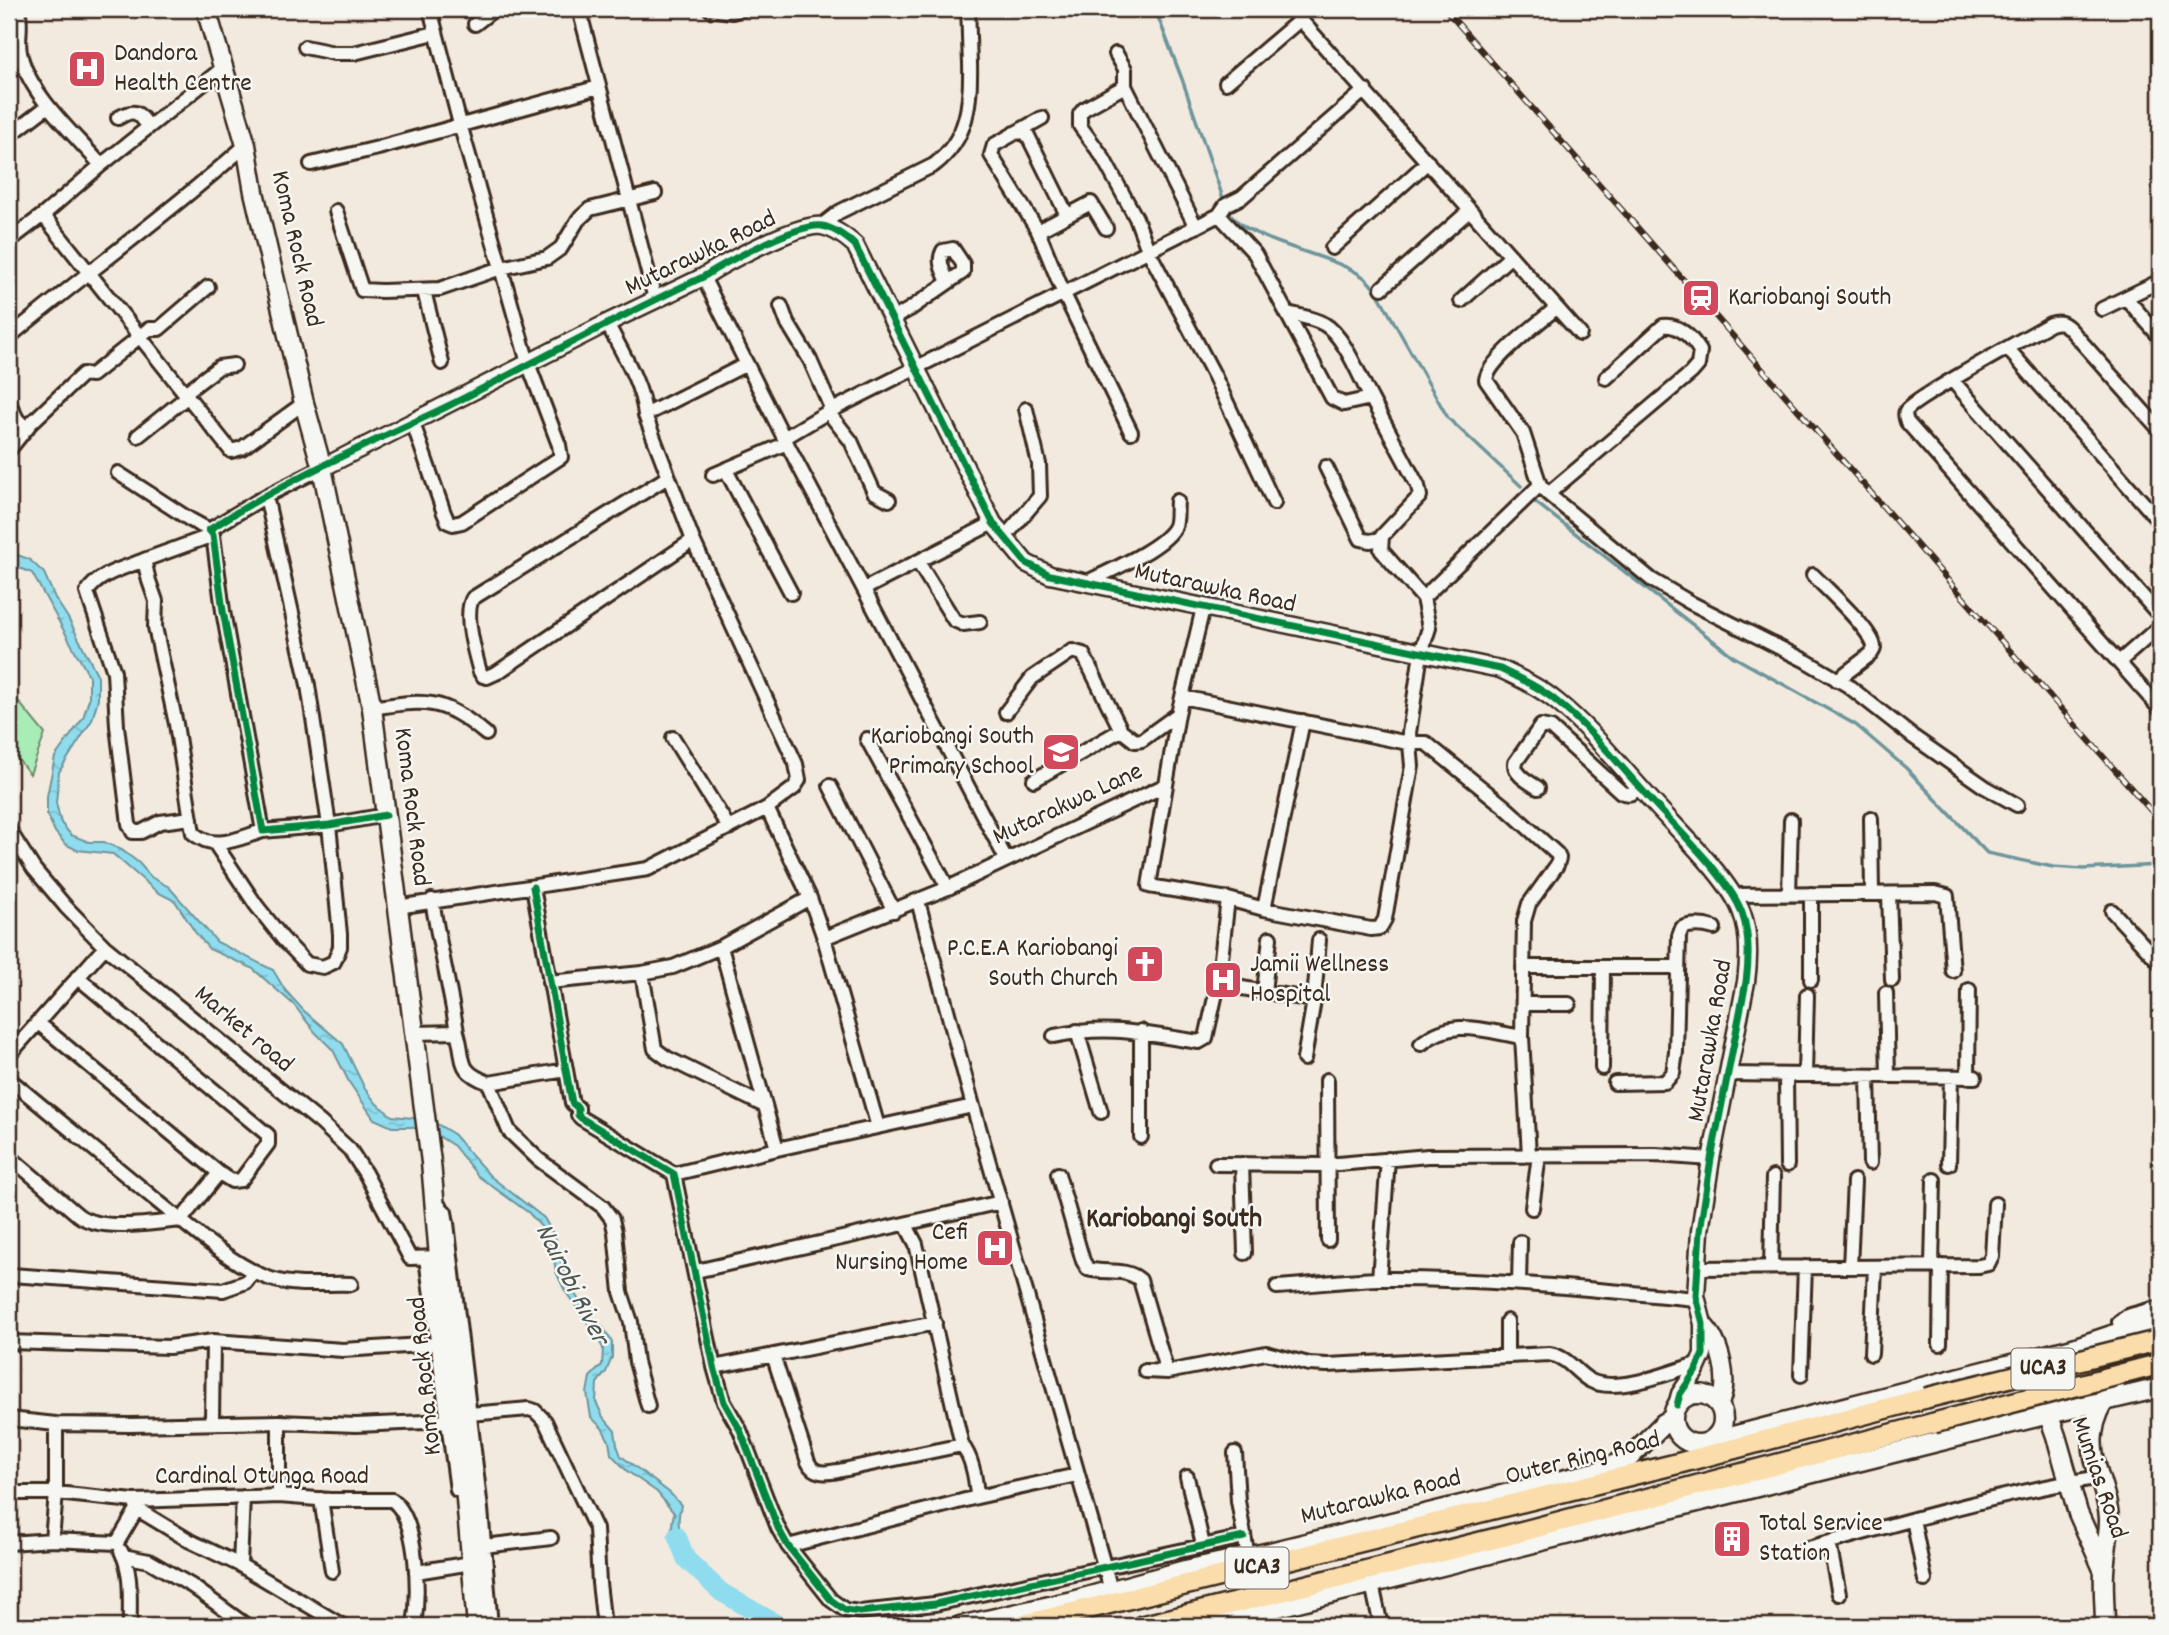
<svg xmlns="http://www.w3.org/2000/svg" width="2169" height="1635" font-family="Dekko,sans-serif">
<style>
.pitch{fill:#a8edb8;stroke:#728c6b;stroke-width:2}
.water{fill:url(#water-ripples);stroke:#6d959b;stroke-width:2}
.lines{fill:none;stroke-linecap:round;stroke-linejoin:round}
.stream{stroke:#6d959b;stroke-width:3.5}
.river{stroke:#8fdcee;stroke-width:19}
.minor-casing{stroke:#3b2a1e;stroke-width:18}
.tertiary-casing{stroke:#3b2a1e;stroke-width:21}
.secondary-casing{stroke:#3b2a1e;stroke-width:23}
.primary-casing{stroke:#3b2a1e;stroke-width:24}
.minor{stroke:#f6f6f2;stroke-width:12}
.tertiary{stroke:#f6f6f2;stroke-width:16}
.secondary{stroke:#f6f6f2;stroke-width:18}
.primary{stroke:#faddab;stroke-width:19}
.rail-casing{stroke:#3b2a1e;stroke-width:6}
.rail{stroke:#f6f6f2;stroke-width:3.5;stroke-dasharray:10;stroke-linecap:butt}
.primary-bridge-casing{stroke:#3b2a1e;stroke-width:24;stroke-linecap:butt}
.primary-bridge{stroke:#faddab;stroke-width:19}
.cycleway-casing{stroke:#f6f6f2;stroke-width:11}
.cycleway{stroke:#00873e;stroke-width:7}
.labels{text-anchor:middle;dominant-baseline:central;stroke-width:5;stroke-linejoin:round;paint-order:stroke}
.shield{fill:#f6f6f2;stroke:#73675e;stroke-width:2}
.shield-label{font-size:24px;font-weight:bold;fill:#3b2a1e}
.poi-label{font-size:26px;fill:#3b2a1e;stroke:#f6f6f2;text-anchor:start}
.street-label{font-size:26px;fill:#3b2a1e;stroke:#f6f6f2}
.neighbourhood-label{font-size:28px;font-weight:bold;fill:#3b2a1e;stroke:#f6f6f2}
.water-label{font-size:28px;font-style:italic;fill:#505652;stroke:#f6f6f2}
</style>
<defs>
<pattern id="water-ripples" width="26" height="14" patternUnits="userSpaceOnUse" patternTransform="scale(1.75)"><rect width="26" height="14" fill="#8fdcee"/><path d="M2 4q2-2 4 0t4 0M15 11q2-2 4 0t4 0" fill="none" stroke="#7cbdcc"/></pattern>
</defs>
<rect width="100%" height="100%" fill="#f3eadf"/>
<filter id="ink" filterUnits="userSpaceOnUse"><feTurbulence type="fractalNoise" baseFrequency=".0143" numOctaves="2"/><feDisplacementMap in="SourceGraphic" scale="14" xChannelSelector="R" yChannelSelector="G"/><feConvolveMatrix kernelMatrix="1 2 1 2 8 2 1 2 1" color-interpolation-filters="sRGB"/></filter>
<g filter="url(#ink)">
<!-- pitch -->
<path class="pitch" d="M9 690 45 734 30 774 9 749Z"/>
<!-- water -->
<path class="water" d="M9 552 29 559 44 573 55 598 68 618 98 676V699L92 720 59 772 56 803 61 823 71 835 89 842H104L122 850 139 863 151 877 169 887 217 942 273 970 285 990 304 1011 343 1044 365 1089 377 1104 392 1116 413 1118 437 1124 452 1133 490 1176 544 1218 556 1239 565 1276 582 1306 603 1327 612 1342V1357L606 1372 597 1383 596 1402 603 1417 615 1431 617 1445 621 1456 670 1493 681 1505C677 1522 677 1532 689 1544L686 1559C673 1544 669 1533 674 1513L657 1492 627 1471 611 1454 609 1441 602 1428 591 1417 587 1393 590 1377 602 1365 603 1348 594 1332 565 1291 556 1272 553 1252 545 1231 529 1213 478 1176 454 1146 440 1137 411 1127H392L374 1119 349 1082 333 1050 315 1032 294 1005 252 968 209 949 195 932 175 901 157 892 113 854 77 850 65 844 55 832 47 814V796L55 757 83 718 89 699V676L32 573 9 564Z"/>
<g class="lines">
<!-- stream -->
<path class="stream" d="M1155 9 1182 79 1224 201
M1227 208C1241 242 1328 252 1362 276 1368 280 1372 286 1377 292L1448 418 1521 486
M1534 501 1734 657 1856 725 1906 768 1987 853 2053 867 2083 869 2160 865"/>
<!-- river -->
<path class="river" d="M677 1536 686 1559 721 1592 780 1626"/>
<defs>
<path id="minor" d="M18 9C23 25 16 41 21 57 31 96 75 135 101 165
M579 9 655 299
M710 9 732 12 743 9
M1291 9 1580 334
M475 24 494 9
M305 47 334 53H354L435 33
M1116 54 1125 69V86L1196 227
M223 68 101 165 43 215 231 451 242 448 304 403
M1226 83 1301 19
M1125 86 1084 109 1080 114V126L1102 156 1136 218 1148 250 1214 375 1274 503
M118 118C135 108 138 112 149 127
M1042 118 994 145 991 155 1038 231 1064 294 1131 432
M1014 133 1026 132 1067 215
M9 136 48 106
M311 164 378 148 599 87
M336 211 362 290 382 291 440 289 501 268 547 258 561 248 578 220 590 209 655 193
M1219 215 1255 254 1332 398 1344 404 1371 398 1418 486 1420 496 1382 536 1381 550 1423 598
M821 226 839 212 934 165C968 139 971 103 970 63 969 45 969 27 968 9
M1038 231 1091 203 1106 228
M9 241 43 215
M1332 248 1428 162
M703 277 784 438 1006 859
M1382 288 1470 210
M424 291 442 363
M2126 298 2160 337
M1461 301 1511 256
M781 306 787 322 810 360 832 410
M1556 308C1540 322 1488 360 1486 380L1523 433 1540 485 1548 494 1652 580 1691 603 1806 661 1847 685 1912 736 1985 787 2017 805
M2102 309 2160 281
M1287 313C1299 316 1314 318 1324 324 1344 335 1360 378 1371 398
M892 319 910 309 963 272V264L953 249 943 251C937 262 944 272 948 282
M9 337C87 272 170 213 246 145
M2008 349 2160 522
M1952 380 2160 616
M186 392 219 367 234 365
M9 403 17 419 27 429
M828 412 851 441 874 492 889 500
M645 415 747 364
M413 423 444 513 448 522 453 524 462 522 561 457 559 445 528 363 460 124 430 9
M2160 430 2070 329C2063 322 2059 321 2050 324 2029 336 1913 399 1906 411 1904 415 1906 418 1907 422L2160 709
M138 436 188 396
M784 438 828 412 1219 215 1226 205 1242 197 1365 90
M9 450 30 424 83 374 92 375 149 329H159L208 287
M1326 467 1361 539 1370 541 1381 539
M322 468 266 496 209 530 213 535 223 611 263 831 329 825 386 815
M726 470 791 593
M118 473 189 519 209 530
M713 475 787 443
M668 477 473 598C463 613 475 654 480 672L483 676 487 677 498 672 693 540
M1548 494 1691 373 1698 365 1700 351C1692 338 1679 324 1663 326L1606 378
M213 535 144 560 149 581 156 601 155 627 176 724 193 833C215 852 238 838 263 831
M1004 538 1040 496 1039 464 1026 409
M144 560C125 568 99 573 87 592L114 672 117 726 129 824 133 832H141L160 822 191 818
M918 562 954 620 963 624 980 622
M1813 575C1829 591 1865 624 1873 643 1875 649 1874 649 1871 654L1837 680
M1085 583C1107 572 1162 549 1174 528 1178 521 1176 510 1177 501
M864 589 993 523
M1203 608 1178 714 1149 886 1228 899 1264 909 1371 929 1380 928 1385 919 1412 766 1409 733 1421 653 1429 628 1423 598 1540 485
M2119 662 2160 626
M1182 697 1408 743H1426L1505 807 1557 854 1559 858 1557 865 1529 904 1524 921 1522 1037 1529 1155
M372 708C426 699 443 698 486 734
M1006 712 1032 678 1072 651 1083 654 1121 730 1135 741 1142 740 1178 714
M673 738 729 828
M867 739 948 888
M1034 780 1121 730
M830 786 894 911
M1538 788C1529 782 1514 775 1515 763L1541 726 1551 728 1621 792C1629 796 1633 793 1640 788
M767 808 810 898 824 938 878 1127
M1871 818 1872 894
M9 830 34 869 66 907 105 947 321 1123 350 1150 365 1173 410 1258 439 1257
M216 845 256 905 283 939 307 964 323 967 334 962 340 947V934L329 825 308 685 266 496
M533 887 572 1103 578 1108V1115L581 1118 674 1174 714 1367 724 1402 740 1430 778 1528 788 1546 831 1600 845 1610 860 1612 935 1604 1244 1537
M1789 894 1791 820
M1811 894V980
M1889 894 1892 980
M1733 895 1935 893 1947 896 1953 971
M432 900C439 944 450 988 457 1032
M918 901 973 1106 1111 1590
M397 907 648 869 767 808 794 788 799 780 796 764 693 540 645 415C642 383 621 351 607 323
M1264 909 1303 721
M2112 911 2160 963
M824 938 948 888 1164 786
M721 947 777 1149
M1523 967H1677
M642 973 655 1049 667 1058 765 1106
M77 977 268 1135V1144L241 1180 232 1181 219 1173
M549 982 642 973 673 967 721 947 810 898
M1218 984 1314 1000 1304 1059
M1264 992 1270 938
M1886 993 1888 1076
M1314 1000 1319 940
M1523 1004H1569
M1077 1031 1101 1112
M415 1033 457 1032C466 1061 455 1070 489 1083L509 1131 538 1159 603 1207 612 1219 615 1232 621 1292 631 1322 636 1362 648 1406
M1054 1036C1109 1024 1145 1034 1199 1042L1206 1038 1218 984 1228 899
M1421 1044C1453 1017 1484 1031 1522 1037
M9 1055 105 947
M1602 1068 1603 967
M1727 1074 1975 1077
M1786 1075 1787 1165
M1805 1075 1807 995
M1868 1076 1870 1163
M1968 1077 1969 990
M9 1079C58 1120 108 1160 157 1201 188 1226 234 1267 271 1279 296 1287 326 1283 351 1284
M1327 1080 1328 1240
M489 1083 566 1070
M1615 1083 1665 1082 1673 1073 1676 1052 1679 936 1682 928C1692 924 1704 925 1714 928
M1141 1137V1031
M9 1156 78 1215C100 1232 154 1223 181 1220L219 1173 37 1022
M1216 1164 1327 1165 1428 1156 1656 1155 1711 1159
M1242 1164 1245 1253
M1949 1164 1951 1077
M674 1174 777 1149 973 1106
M1058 1174 1083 1261 1088 1269C1105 1274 1125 1267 1140 1280L1167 1372
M435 1202 445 1212 447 1223 481 1509 491 1626
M1532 1208 1539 1155
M906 1225 916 1244 962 1445C973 1459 976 1480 977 1497
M426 1258 457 1490
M1932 1266 1934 1180
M1771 1267 1773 1177
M1850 1267 1854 1181
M1696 1268 1979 1266 1988 1264 1992 1256 1995 1204
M696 1271 1001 1202
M11 1275 223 1290 246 1282 254 1271
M1379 1279 1388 1159
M1519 1283 1520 1242
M1277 1287C1310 1285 1344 1280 1378 1279 1485 1278 1590 1289 1696 1299
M1507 1321V1356
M2121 1333 2119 1322 2127 1316 2160 1307
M9 1342 169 1347 213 1341 343 1350 437 1344
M1940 1344 1941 1266
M1871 1354 1875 1267
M773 1355 808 1462C814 1475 826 1473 838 1471L962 1445
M714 1367 935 1323
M1145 1371 1167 1372 1266 1353 1309 1364 1327 1365 1549 1354C1568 1357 1574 1371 1589 1380 1615 1395 1672 1372 1699 1363
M1801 1375 1805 1267
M469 1414 529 1409 535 1411 545 1421 596 1529 599 1583 604 1626
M9 1419 56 1424V1493H9
M212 1422 213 1341
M279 1422V1496
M56 1424 130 1425 279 1422 356 1425 449 1421
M1235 1453 1238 1501 1248 1557
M1187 1477 1203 1545
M321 1499 332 1571
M137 1509 190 1541 240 1565 343 1626
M1913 1519 1925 1580
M52 1540 56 1493 134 1501
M9 1543 52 1540 117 1543 137 1509 134 1501 279 1496 330 1500H392C419 1520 419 1595 414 1626
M1829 1543 1839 1594
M484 1546 551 1538
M788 1546 977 1497 1077 1475
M1805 1549C1903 1522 2001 1493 2101 1477
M121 1551C133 1574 129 1601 130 1626
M123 1556 149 1561 192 1586 247 1626
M240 1565 243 1497
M416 1572 465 1564
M1372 1584 1381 1626"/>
<path id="tertiary" d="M322 468 607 323 703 277C724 263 798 223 822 226 834 228 846 237 855 245L993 523 1026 563 1050 575 1500 669C1519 678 1539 687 1556 701 1591 729 1621 767 1652 801 1677 829 1730 879 1742 913 1750 935 1749 960 1746 982L1711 1159 1700 1231 1696 1296 1703 1324V1354L1695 1372 1680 1394 1677 1405
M1703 1324C1721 1341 1731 1383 1719 1405"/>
<path id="secondary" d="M206 9 246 145 254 192 304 403 322 468 372 708 431 1162 439 1257 458 1407 477 1626
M2029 1360 2056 1436 2078 1513 2103 1569
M1673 1419a25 25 0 1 1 50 0a25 25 0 1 1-50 0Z
M1702 1444 2073 1348 2160 1319
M960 1626 1072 1601 1185 1570 1270 1552 1599 1471 1628 1459 1664 1423 1673 1418
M1202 1626 2049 1414 2160 1388
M2105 1626C2105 1608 2103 1590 2104 1572 2105 1554 2109 1536 2109 1519 2108 1490 2089 1462 2093 1434 2098 1390 2130 1394 2115 1339"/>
<path id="primary" d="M1018 1626 1676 1464 1926 1398
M1142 1626 1501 1537 1934 1423"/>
</defs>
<!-- minor casing -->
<use href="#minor" class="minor-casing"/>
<!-- tertiary casing -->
<use href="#tertiary" class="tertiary-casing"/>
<!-- secondary casing -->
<use href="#secondary" class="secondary-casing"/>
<!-- primary casing -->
<use href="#primary" class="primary-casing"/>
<!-- minor -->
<use href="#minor" class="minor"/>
<!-- tertiary -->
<use href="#tertiary" class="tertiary"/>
<!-- secondary -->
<use href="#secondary" class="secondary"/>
<!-- primary -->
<use href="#primary" class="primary"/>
<defs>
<path id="rail" d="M1445 9 2160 821"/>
</defs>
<!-- rail casing -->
<use href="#rail" class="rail-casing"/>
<!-- rail -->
<use href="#rail" class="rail"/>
<defs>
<path id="primary-bridge" d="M1926 1398 2160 1340
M1934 1423 2160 1364"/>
</defs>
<!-- primary-bridge casing -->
<use href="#primary-bridge" class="primary-bridge-casing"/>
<!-- primary-bridge -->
<use href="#primary-bridge" class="primary-bridge"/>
<defs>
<path id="cycleway" d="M386 815 329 825 263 831 223 611 213 535 209 530C282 481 367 445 446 407 532 364 616 317 703 277 724 263 798 223 822 226 834 228 846 237 855 245L993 523 1026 563 1050 575 1500 669C1519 678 1539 687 1556 701 1591 729 1621 767 1652 801 1677 829 1730 879 1742 913 1750 935 1749 960 1746 982L1711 1159 1700 1231 1696 1296 1703 1324V1354L1695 1372 1680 1394 1677 1405
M533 887 572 1103 578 1108V1115L581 1118 674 1174 714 1367 724 1402 740 1430 778 1528 788 1546 831 1600 845 1610 860 1612 935 1604 1244 1537"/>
</defs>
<!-- cycleway casing -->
<use href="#cycleway" class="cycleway-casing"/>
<!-- cycleway -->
<use href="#cycleway" class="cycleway"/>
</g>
</g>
<!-- icons -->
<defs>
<symbol id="hospital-square" viewBox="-11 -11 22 22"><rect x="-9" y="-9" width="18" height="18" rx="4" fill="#d1495b" stroke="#f6f6f2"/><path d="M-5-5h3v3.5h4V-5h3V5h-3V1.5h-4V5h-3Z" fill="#fff"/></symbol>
<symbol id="station-square" viewBox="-11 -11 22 22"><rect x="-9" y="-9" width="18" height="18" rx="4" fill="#d1495b" stroke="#f6f6f2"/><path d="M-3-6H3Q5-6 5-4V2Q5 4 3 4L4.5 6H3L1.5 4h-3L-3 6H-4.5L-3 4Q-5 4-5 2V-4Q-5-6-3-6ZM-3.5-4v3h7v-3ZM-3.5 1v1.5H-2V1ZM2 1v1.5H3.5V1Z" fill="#fff"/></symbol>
<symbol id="school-square" viewBox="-11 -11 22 22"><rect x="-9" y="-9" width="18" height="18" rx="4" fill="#d1495b" stroke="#f6f6f2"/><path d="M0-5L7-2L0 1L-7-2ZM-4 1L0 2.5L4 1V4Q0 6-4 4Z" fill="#fff"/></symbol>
<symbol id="church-square" viewBox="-11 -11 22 22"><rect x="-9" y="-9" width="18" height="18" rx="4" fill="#d1495b" stroke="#f6f6f2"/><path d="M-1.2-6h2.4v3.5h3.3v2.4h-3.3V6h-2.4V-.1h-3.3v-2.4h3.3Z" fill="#fff"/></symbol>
<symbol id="building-square" viewBox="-11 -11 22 22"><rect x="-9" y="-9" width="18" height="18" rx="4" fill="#d1495b" stroke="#f6f6f2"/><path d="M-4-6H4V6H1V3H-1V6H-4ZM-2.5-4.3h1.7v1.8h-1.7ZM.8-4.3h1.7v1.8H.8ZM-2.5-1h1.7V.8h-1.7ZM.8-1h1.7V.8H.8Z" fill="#fff"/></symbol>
</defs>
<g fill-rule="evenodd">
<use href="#hospital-square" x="65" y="47" width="44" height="44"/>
<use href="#station-square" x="1679" y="276" width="44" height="44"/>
<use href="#school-square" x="1039" y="730" width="44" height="44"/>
<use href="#church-square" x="1123" y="942" width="44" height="44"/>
<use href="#hospital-square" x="1201" y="958" width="44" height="44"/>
<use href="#hospital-square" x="973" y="1226" width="44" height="44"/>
<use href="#building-square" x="1710" y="1517" width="44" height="44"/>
</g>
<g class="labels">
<!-- shield labels -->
<g class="shield">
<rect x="2011.5" y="1348.5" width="63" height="41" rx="5"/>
<rect x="1225.5" y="1547.5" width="63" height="41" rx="5"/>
</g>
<g class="shield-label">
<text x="2043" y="1369">UCA3</text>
<text x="1257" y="1568">UCA3</text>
</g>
<!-- poi labels -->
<g class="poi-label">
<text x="114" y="54">Dandora<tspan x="114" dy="30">Health Centre</tspan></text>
<text x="1728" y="298">Kariobangi South</text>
<text x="1034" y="737" text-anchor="end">Kariobangi South<tspan x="1034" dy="30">Primary School</tspan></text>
<text x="1118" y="949" text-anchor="end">P.C.E.A Kariobangi<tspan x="1118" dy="30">South Church</tspan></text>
<text x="1250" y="965">Jamii Wellness<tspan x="1250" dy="30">Hospital</tspan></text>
<text x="968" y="1233" text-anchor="end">Cefi<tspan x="968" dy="30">Nursing Home</tspan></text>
<text x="1759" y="1524">Total Service<tspan x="1759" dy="30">Station</tspan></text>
</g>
<!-- street labels -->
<g class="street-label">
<text transform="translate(296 249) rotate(77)">Koma Rock Road</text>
<text transform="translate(701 254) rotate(-26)">Mutarawka Road</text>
<text transform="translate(1215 589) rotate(12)">Mutarawka Road</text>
<text transform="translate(1068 805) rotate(-25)">Mutarakwa Lane</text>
<text transform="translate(411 807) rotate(83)">Koma Rock Road</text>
<text transform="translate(243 1030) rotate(40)">Market road</text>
<text transform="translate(1711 1041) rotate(-80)">Mutarawka Road</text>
<text transform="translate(426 1376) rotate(-96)">Koma Rock Road</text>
<text transform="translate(1583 1459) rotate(-14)">Outer Ring Road</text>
<text x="262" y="1477">Cardinal Otunga Road</text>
<text transform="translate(2098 1478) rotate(71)">Mumias Road</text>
<text transform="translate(1381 1498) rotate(-14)">Mutarawka Road</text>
</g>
<!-- neighbourhood labels -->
<g class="neighbourhood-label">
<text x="1174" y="1221">Kariobangi South</text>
</g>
<!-- water labels -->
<g class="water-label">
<text transform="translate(570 1285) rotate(63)">Nairobi River</text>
</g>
</g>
<!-- margin -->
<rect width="2169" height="1635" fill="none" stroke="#f6f6f2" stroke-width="35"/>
<rect x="18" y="18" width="2134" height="1600" fill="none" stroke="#3b2a1e" stroke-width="2.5" filter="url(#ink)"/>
</svg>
